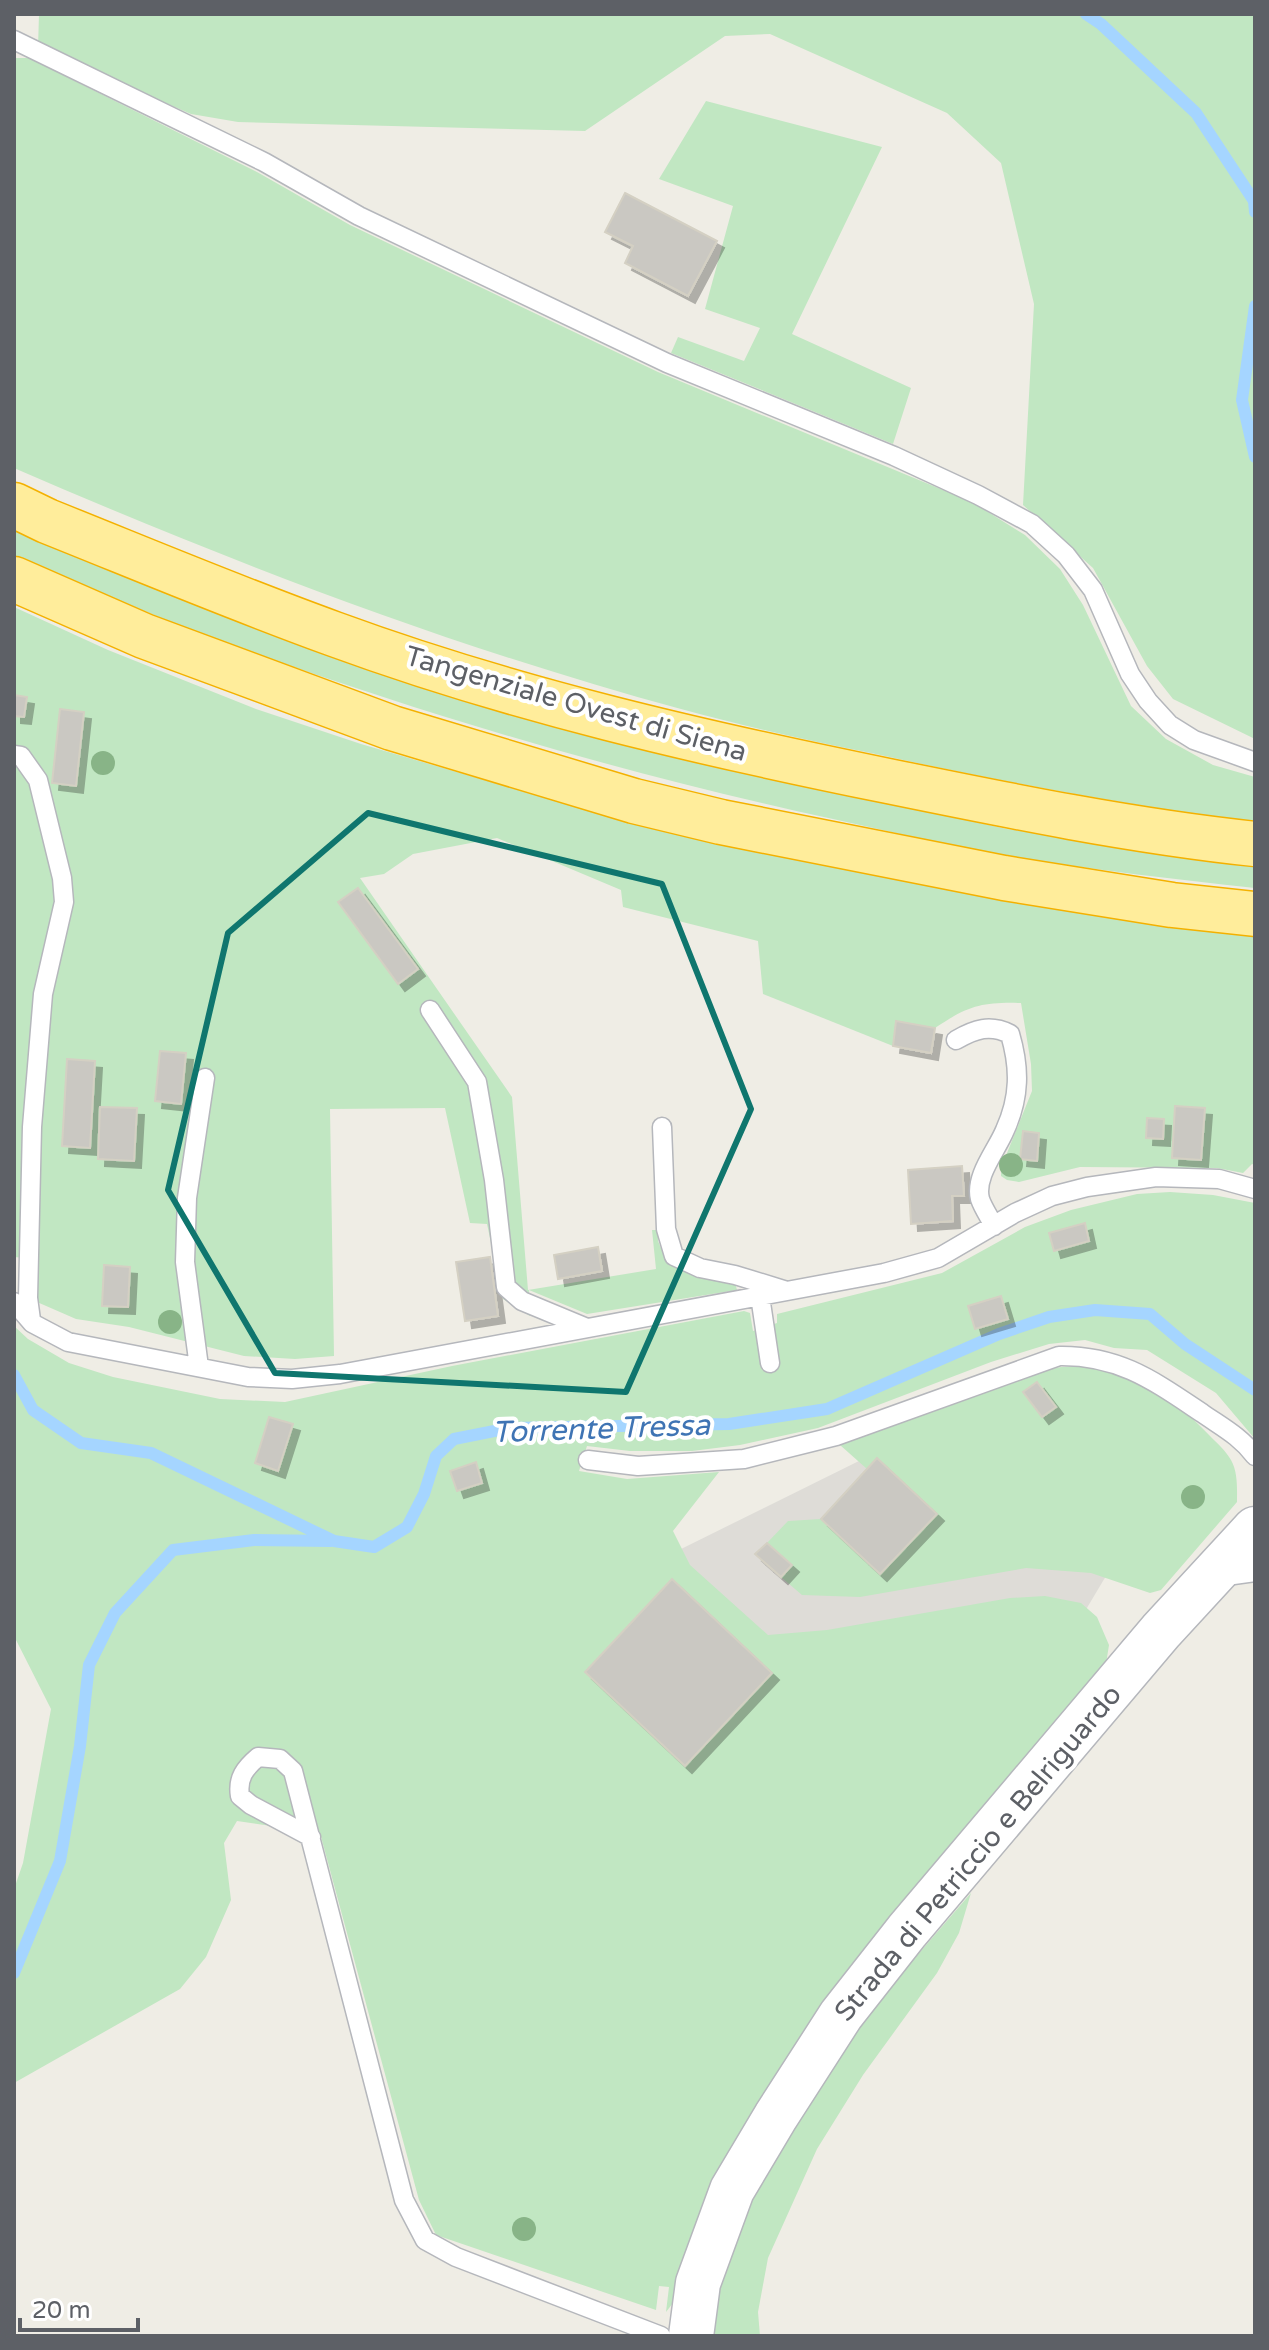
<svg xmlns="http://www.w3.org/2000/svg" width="1269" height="2350" font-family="'Varela Round',sans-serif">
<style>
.industrial{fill:#dedcd7}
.green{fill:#c1e7c2}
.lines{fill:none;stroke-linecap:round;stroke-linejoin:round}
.stream{stroke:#a5d5ff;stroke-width:12}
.building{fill:#cac8c2;stroke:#d4d0c3;stroke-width:2;filter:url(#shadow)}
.service-casing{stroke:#b5b7bc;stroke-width:21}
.tertiary-casing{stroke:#b5b7bc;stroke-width:47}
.trunk-casing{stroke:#f4b100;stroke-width:47}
.service{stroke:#fff;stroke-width:18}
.tertiary{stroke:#fff;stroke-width:44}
.trunk{stroke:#ffed9b;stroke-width:44}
.tree{fill:#88b487}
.marked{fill:none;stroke:#0f766e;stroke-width:6;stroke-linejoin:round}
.labels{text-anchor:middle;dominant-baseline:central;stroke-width:8;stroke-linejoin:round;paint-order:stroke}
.street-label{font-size:28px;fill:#5d6066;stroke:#fff}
.water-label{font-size:30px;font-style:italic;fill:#3f74b4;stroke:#fff}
</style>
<defs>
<filter id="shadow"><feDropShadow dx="7" dy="7" stdDeviation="0" flood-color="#0004"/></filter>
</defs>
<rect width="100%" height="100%" fill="#efede5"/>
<!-- industrial -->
<path class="industrial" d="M1041 1377 1131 1534 1072 1633 697 1798 675 1552 865 1458Z"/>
<!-- green -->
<path class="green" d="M39 14H1255V739L1173 699 1147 666 1093 568 1023 505 1034 304 1001 163 947 113 770 34 725 36 585 131 238 122 191 114 38 48Z
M14 58H29L257 172 350 225 658 372 972 502 1025 535 1060 569 1083 605 1131 706 1166 739 1213 765 1255 777V823C1126 805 998 781 871 753 807 740 743 726 681 709 452 647 231 562 14 468Z
M706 101 882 147 792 334 911 388 893 444 671 353 678 337 744 361 760 328 705 309 733 206 659 179Z
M14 527 825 789 1007 829 1160 851 1255 861V888C1171 879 1087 869 1004 856 947 846 890 831 833 819 635 776 445 721 254 653 173 625 93 589 14 555Z
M14 607 108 650 256 709 361 744 621 820 701 840 977 894 1255 935V1165L1252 1164 1243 1173 1217 1168 1080 1167 1019 1182 1007 1180 1001 1176V1168L1032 1091 1031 1064 1021 1003C981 1002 968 1006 935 1028L897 1021 893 1046 763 994 758 941 623 907 621 890 497 838 413 854 384 874 360 878 512 1097 528 1290 656 1269 652 1230H658V1241L667 1263 684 1271 729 1280 735 1283 737 1290 587 1314 529 1290 530 1316 503 1299 487 1224 470 1223 445 1108 330 1109 334 1356 295 1359 244 1356 129 1327 76 1319 37 1302 38 1259 14 1257Z
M1170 1192 1213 1195 1255 1203V1439L1216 1393 1147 1350 1114 1348 1085 1340 1049 1344 991 1362 818 1428 740 1445 692 1451H630L587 1446 579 1471 627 1479 719 1472 673 1531 690 1565 768 1635 827 1630 1010 1598 1045 1596 1081 1603 1097 1617 1109 1645 1105 1670 897 1917 676 2299 666 2312 669 2287 659 2286 656 2310 436 2235 419 2200 320 1833 237 1821 224 1843 231 1900 206 1957 180 1989 14 2083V1889L23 1863 51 1709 14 1636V1326L28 1339 69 1363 113 1377 220 1399 285 1402 452 1366 744 1311 750 1313 753 1331 777 1323V1314L942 1273 1025 1227 1071 1210 1137 1194Z
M1082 1366C1135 1376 1174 1397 1210 1436 1217 1443 1226 1451 1231 1460 1238 1472 1237 1489 1237 1502L1161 1590 1150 1593 1091 1573 1026 1568 860 1597 802 1595 781 1577 791 1565 767 1543 788 1521 821 1519 881 1574 937 1514 877 1459 867 1469 840 1445 1043 1371 1061 1367Z
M971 1893 959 1933 937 1973 863 2075 817 2149 768 2258 758 2312 760 2336H713L716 2286 749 2195 857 2025Z"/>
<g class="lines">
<!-- stream -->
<path class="stream" d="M1086 14 1101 24 1196 113 1254 201 1255 212
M1255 306 1242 400 1255 457
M14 1375 33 1410 81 1443 151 1453 334 1541 374 1547 407 1527 424 1494 436 1456 454 1439 510 1428 729 1424 827 1409 999 1334 1049 1317 1095 1310 1150 1314 1185 1344 1255 1390
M14 1973 60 1861 80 1746 89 1665 115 1613 173 1550 254 1540 331 1541"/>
</g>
<!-- building -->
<path class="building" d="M625 193 717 241 688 296 625 263 633 246 605 232Z
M14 695 27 697 24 717 14 716Z
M60 709 84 712 76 786 52 783Z
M358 888 418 969 398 984 338 902Z
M896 1021 935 1028 931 1053 893 1046Z
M160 1051 186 1053 181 1104 155 1101Z
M67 1059 95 1061 90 1148 62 1146Z
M1175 1106 1205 1108 1201 1160 1172 1158Z
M100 1107 137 1108 134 1161 98 1159Z
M1147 1118 1164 1119 1163 1139 1146 1138Z
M1023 1131 1039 1133 1037 1161 1020 1159Z
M962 1166 964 1196H952L953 1221 911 1224 908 1170Z
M1085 1223 1089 1241 1054 1251 1049 1233Z
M598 1247 602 1271 558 1279 554 1255Z
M490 1257 498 1316 465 1321 456 1262Z
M104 1265 130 1267 128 1307 102 1306Z
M1001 1296 1008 1319 975 1329 968 1306Z
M1037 1382 1056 1407 1042 1417 1023 1392Z
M269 1417 293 1424 278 1471 255 1463Z
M877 1458 937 1514 880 1574 821 1519Z
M476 1462 482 1483 457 1491 450 1471Z
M767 1543 792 1565 781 1577 755 1554Z
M672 1579 772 1673 685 1766 585 1672Z"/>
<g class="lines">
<defs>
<path id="service" d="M14 40 264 162 359 216 667 363 894 456 978 495 1032 524 1066 555 1093 590 1130 674 1148 701 1170 725 1194 740 1255 762
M14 755 21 756 38 780 62 878 64 902 43 994 32 1127 28 1298 31 1320
M430 1010 477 1082 494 1180 506 1287 522 1301 587 1328
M956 1040C975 1029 990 1024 1010 1034 1020 1068 1020 1097 1005 1130 997 1150 974 1176 980 1199 983 1208 990 1218 994 1226
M662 1127 666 1229 674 1256 700 1268 735 1275 784 1290
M760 1296 770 1363
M14 1302 32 1323 68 1342 248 1377 292 1379 340 1374 884 1273 938 1258 1015 1213 1052 1196 1087 1187 1156 1177 1219 1179 1255 1189
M199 1367 185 1262 187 1198 205 1078
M588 1460 638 1466 744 1459 836 1436 1059 1356C1119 1355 1154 1381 1202 1413 1222 1427 1240 1436 1255 1456
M1219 1577 1255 1572
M311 1837 251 1805 240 1796C237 1778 245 1768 258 1757L280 1759 293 1771 404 2200 425 2240 456 2257 661 2336"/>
<path id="tertiary" d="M691 2336 698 2283 732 2190 776 2116 841 2015 907 1931 1161 1631 1255 1529"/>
<path id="trunk" d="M14 505 47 521C142 559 237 599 334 634 514 700 701 743 888 781 1010 806 1132 831 1255 844
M14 579 144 636 392 728 634 801 721 822 1004 878 1172 905 1255 914"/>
</defs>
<!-- service casing -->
<use href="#service" class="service-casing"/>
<!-- tertiary casing -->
<use href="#tertiary" class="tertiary-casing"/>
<!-- trunk casing -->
<use href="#trunk" class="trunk-casing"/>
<!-- service -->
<use href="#service" class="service"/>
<!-- tertiary -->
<use href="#tertiary" class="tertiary"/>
<!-- trunk -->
<use href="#trunk" class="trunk"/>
</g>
<!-- trees -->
<g class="tree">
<circle cx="103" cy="763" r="12"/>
<circle cx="1011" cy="1165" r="12"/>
<circle cx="170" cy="1322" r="12"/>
<circle cx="1193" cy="1497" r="12"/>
<circle cx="524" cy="2229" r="12"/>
</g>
<!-- marked area -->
<path class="marked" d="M368 813 662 884 751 1109 626 1392 275 1373 168 1190 228 933Z"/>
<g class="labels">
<!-- street labels -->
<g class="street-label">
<text transform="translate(576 704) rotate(16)">Tangenziale Ovest di Siena</text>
<text transform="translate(978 1853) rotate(-50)">Strada di Petriccio e Belriguardo</text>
</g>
<!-- water labels -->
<g class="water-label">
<text transform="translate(601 1429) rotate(-2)">Torrente Tressa</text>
</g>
</g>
<!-- border -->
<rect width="1269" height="2350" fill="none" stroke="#5d6066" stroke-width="32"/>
<!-- scale -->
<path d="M20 2318v12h118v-12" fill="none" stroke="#5d6066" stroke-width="4"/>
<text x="32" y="2318" font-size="24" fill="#5d6066" stroke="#ffffff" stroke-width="6" paint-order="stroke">20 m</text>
</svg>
